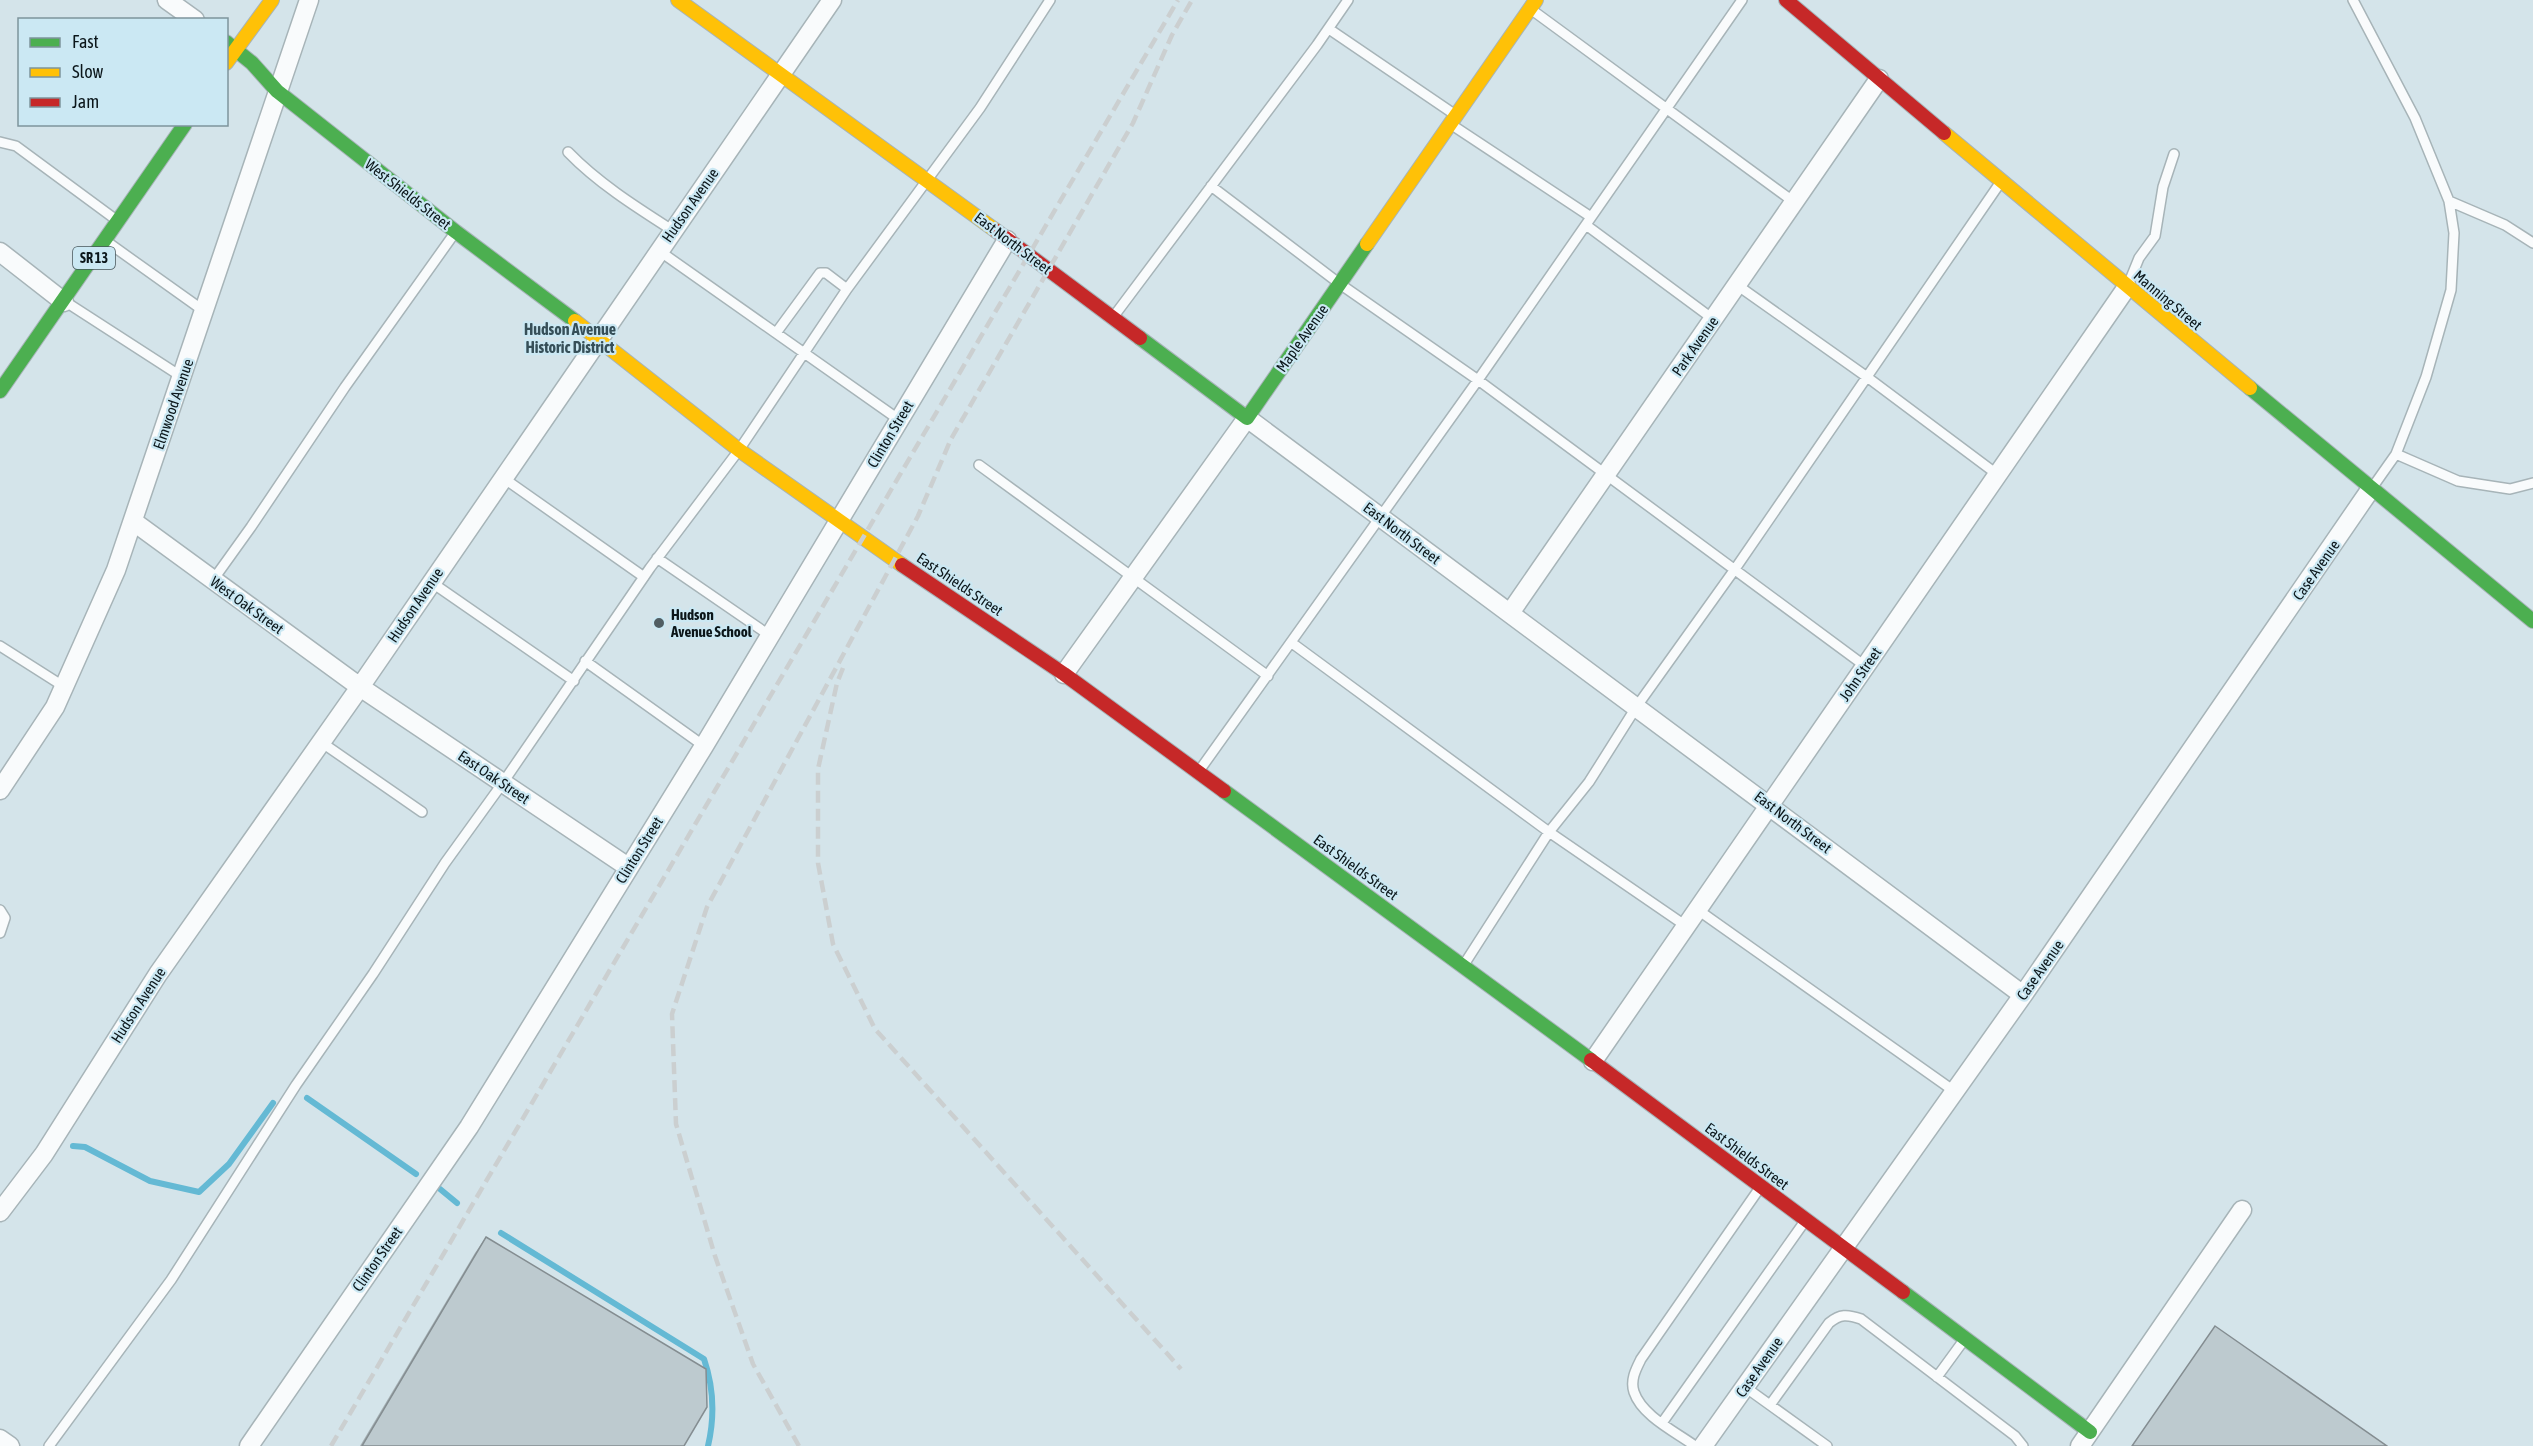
<svg xmlns="http://www.w3.org/2000/svg" width="2533" height="1446" font-family="'Asap Condensed',sans-serif">
<style>
.lines{fill:none;stroke-linecap:round;stroke-linejoin:round}
.stream{stroke:#64b9d4;stroke-width:6}
.lane-casing{stroke:#a7b4b8;stroke-width:12}
.street-casing{stroke:#a7b4b8;stroke-width:21}
.fast-casing{stroke:#a7b4b8;stroke-width:16}
.slow-casing{stroke:#a7b4b8;stroke-width:16}
.jam-casing{stroke:#a7b4b8;stroke-width:16}
.lane{stroke:#f9fbfc;stroke-width:9}
.street{stroke:#f9fbfc;stroke-width:18}
.fast{stroke:#4caf50;stroke-width:14}
.slow{stroke:#ffc107;stroke-width:14}
.jam{stroke:#c62828;stroke-width:14}
.rail{stroke:#cbcfd0;stroke-width:4.5;stroke-dasharray:12 6;stroke-linecap:butt}
.wall{fill:#a3aeb2}
.building{fill:#bdcacf;stroke:#848d91;stroke-width:1.5}
.poi-dot{fill:#515e63;stroke:#cbe8f3;stroke-width:2}
.labels{text-anchor:middle;dominant-baseline:central;stroke-width:4.5;stroke-linejoin:round;paint-order:stroke}
.shield{fill:#cbe8f3;stroke:#45555b;stroke-width:1.5}
.shield-label{font-size:14px;font-weight:bold;fill:#0b161a}
.street-label{font-size:15px;fill:#0b161a;stroke:#cbe8f3}
.poi-label{font-size:15px;font-weight:bold;fill:#0b161a;stroke:#cbe8f3;text-anchor:start}
.neighbourhood-label{font-size:16px;font-weight:bold;fill:#364f58;stroke:#cbe8f3}
</style>
<rect width="100%" height="100%" fill="#d4e4ea"/>
<g class="lines">
<!-- stream -->
<path class="stream" d="M307 1098 416 1174
M73 1146 85 1147 150 1181 199 1192 229 1164 273 1103
M440 1189 457 1203
M501 1233 704 1359C714 1388 715 1416 708 1446"/>
<defs>
<path id="lane" d="M2353 0 2415 118 2449 201 2454 233 2451 290 2426 377 2396 454 2372 488
M1532 10 1794 202
M1329 29 1454 114
M1452 125 1591 217
M0 142 16 146 115 219
M568 152C598 183 636 207 672 230
M1211 186 1340 284 1478 380 1865 666
M2449 201 2505 225 2533 243
M1586 225 1713 319
M110 244 204 311
M658 250 898 419
M1737 285 1867 377 1998 475
M2128 285 2139 258 2155 236 2163 187 2174 154
M69 304 182 377
M1114 316 1317 45 1348 0
M776 333 820 273H826L847 289
M2396 454 2458 481 2510 489 2533 483
M979 465 1268 676
M502 477 644 577
M657 558 769 635
M213 580 251 527 345 387 454 234
M431 582 574 681
M1292 643 1549 832 1686 926
M0 646 63 686
M585 661 704 746
M321 742 422 812
M1199 771 1478 380 1742 0
M0 910 5 918 0 933
M1698 910 1954 1091
M1465 963 1549 832 1589 782 1637 706 1735 569 2000 183
M1937 1377 1964 1340
M1745 1387 1827 1446
M1770 1405 1829 1323C1840 1314 1847 1314 1861 1319L2015 1436 2023 1446
M1662 1423 1805 1221
M49 1446 171 1280 296 1085 373 974 445 863 502 784 650 568 739 450 847 289 980 108 1050 0
M1695 1446C1676 1432 1642 1416 1634 1392 1630 1380 1636 1369 1641 1359L1759 1189"/>
<path id="street" d="M167 0 195 20
M0 252 64 302
M134 522 360 687 628 867
M1510 613 1879 79
M1064 674 1247 418 2023 995
M0 790 55 707 116 570 309 0
M1593 1061 2127 287
M0 1212 44 1154 158 974 360 687 832 0
M0 1439 10 1446
M249 1446 469 1127 704 746 1007 240
M1703 1446 2023 995 2370 490
M2080 1446 2242 1210"/>
<path id="fast" d="M226 42 252 63 277 91 456 232 575 321
M1140 338 1247 418 1367 244
M2250 388 2533 621
M0 391 185 124
M1224 791 1591 1060
M1903 1292 2090 1432"/>
<path id="slow" d="M678 0 995 230
M226 63 272 0
M1944 133 2250 388
M1367 244 1536 0
M575 321 739 450 902 565"/>
<path id="jam" d="M1786 0 1944 133
M995 230 1140 338
M902 565 1064 674 1224 791
M1591 1060 1903 1292"/>
</defs>
<!-- lane casing -->
<use href="#lane" class="lane-casing"/>
<!-- street casing -->
<use href="#street" class="street-casing"/>
<!-- fast casing -->
<use href="#fast" class="fast-casing"/>
<!-- slow casing -->
<use href="#slow" class="slow-casing"/>
<!-- jam casing -->
<use href="#jam" class="jam-casing"/>
<!-- lane -->
<use href="#lane" class="lane"/>
<!-- street -->
<use href="#street" class="street"/>
<!-- fast -->
<use href="#fast" class="fast"/>
<!-- slow -->
<use href="#slow" class="slow"/>
<!-- jam -->
<use href="#jam" class="jam"/>
<!-- rail -->
<path class="rail" d="M843 668 837 683 818 769V863L833 944 875 1029 1181 1369
M331 1446 1178 0
M799 1446 753 1364 715 1256 676 1124 672 1014 707 907 918 516 951 439 1133 123 1172 35 1192 0"/>
</g>
<!-- wall -->
<path class="wall" d="M486 1237 684 1446H360L475 1253Z"/>
<!-- building -->
<path class="building" d="M486 1237 706 1369 707 1407 684 1446H362Z
M2215 1326 2387 1446H2132Z"/>
<!-- markers -->
<circle class="poi-dot" cx="659" cy="623" r="6"/>
<g class="labels">
<!-- shield labels -->
<rect class="shield" x="73" y="247" width="42" height="22" rx="4.5"/>
<g class="shield-label">
<text x="94" y="258">SR 13</text>
</g>
<!-- street labels -->
<g class="street-label">
<text transform="translate(408 194) rotate(38)">West Shields Street</text>
<text transform="translate(690 205) rotate(-55)">Hudson Avenue</text>
<text transform="translate(1013 243) rotate(37)">East North Street</text>
<text transform="translate(2168 300) rotate(40)">Manning Street</text>
<text transform="translate(1302 338) rotate(-55)">Maple Avenue</text>
<text transform="translate(1695 346) rotate(-55)">Park Avenue</text>
<text transform="translate(173 404) rotate(-71)">Elmwood Avenue</text>
<text transform="translate(890 434) rotate(-59)">Clinton Street</text>
<text transform="translate(1402 533) rotate(37)">East North Street</text>
<text transform="translate(2316 570) rotate(-55)">Case Avenue</text>
<text transform="translate(960 584) rotate(34)">East Shields Street</text>
<text transform="translate(247 605) rotate(36)">West Oak Street</text>
<text transform="translate(415 605) rotate(-56)">Hudson Avenue</text>
<text transform="translate(1860 674) rotate(-55)">John Street</text>
<text transform="translate(494 777) rotate(34)">East Oak Street</text>
<text transform="translate(1793 822) rotate(37)">East North Street</text>
<text transform="translate(639 850) rotate(-58)">Clinton Street</text>
<text transform="translate(1356 867) rotate(36)">East Shields Street</text>
<text transform="translate(2040 970) rotate(-55)">Case Avenue</text>
<text transform="translate(138 1005) rotate(-57)">Hudson Avenue</text>
<text transform="translate(1747 1156) rotate(37)">East Shields Street</text>
<text transform="translate(377 1259) rotate(-55)">Clinton Street</text>
<text transform="translate(1759 1367) rotate(-55)">Case Avenue</text>
</g>
<!-- poi labels -->
<g class="poi-label">
<text x="671" y="614">Hudson<tspan x="671" dy="17">Avenue School</tspan></text>
</g>
<!-- neighbourhood labels -->
<g class="neighbourhood-label">
<text x="570" y="329">Hudson Avenue<tspan x="570" dy="18">Historic District</tspan></text>
</g>
</g>
<!-- legend -->
<rect x="18" y="18" width="210" height="108" fill="#cbe8f3" stroke="#7e949c" stroke-width="1.5"/>
<rect x="30" y="38" width="30" height="9" fill="#4caf50" stroke="#7e949c" stroke-width="1.5"/>
<text x="72" y="48" font-size="18" fill="#0b161a">Fast</text>
<rect x="30" y="68" width="30" height="9" fill="#ffc107" stroke="#7e949c" stroke-width="1.5"/>
<text x="72" y="78" font-size="18" fill="#0b161a">Slow</text>
<rect x="30" y="98" width="30" height="9" fill="#c62828" stroke="#7e949c" stroke-width="1.5"/>
<text x="72" y="108" font-size="18" fill="#0b161a">Jam</text>
</svg>
